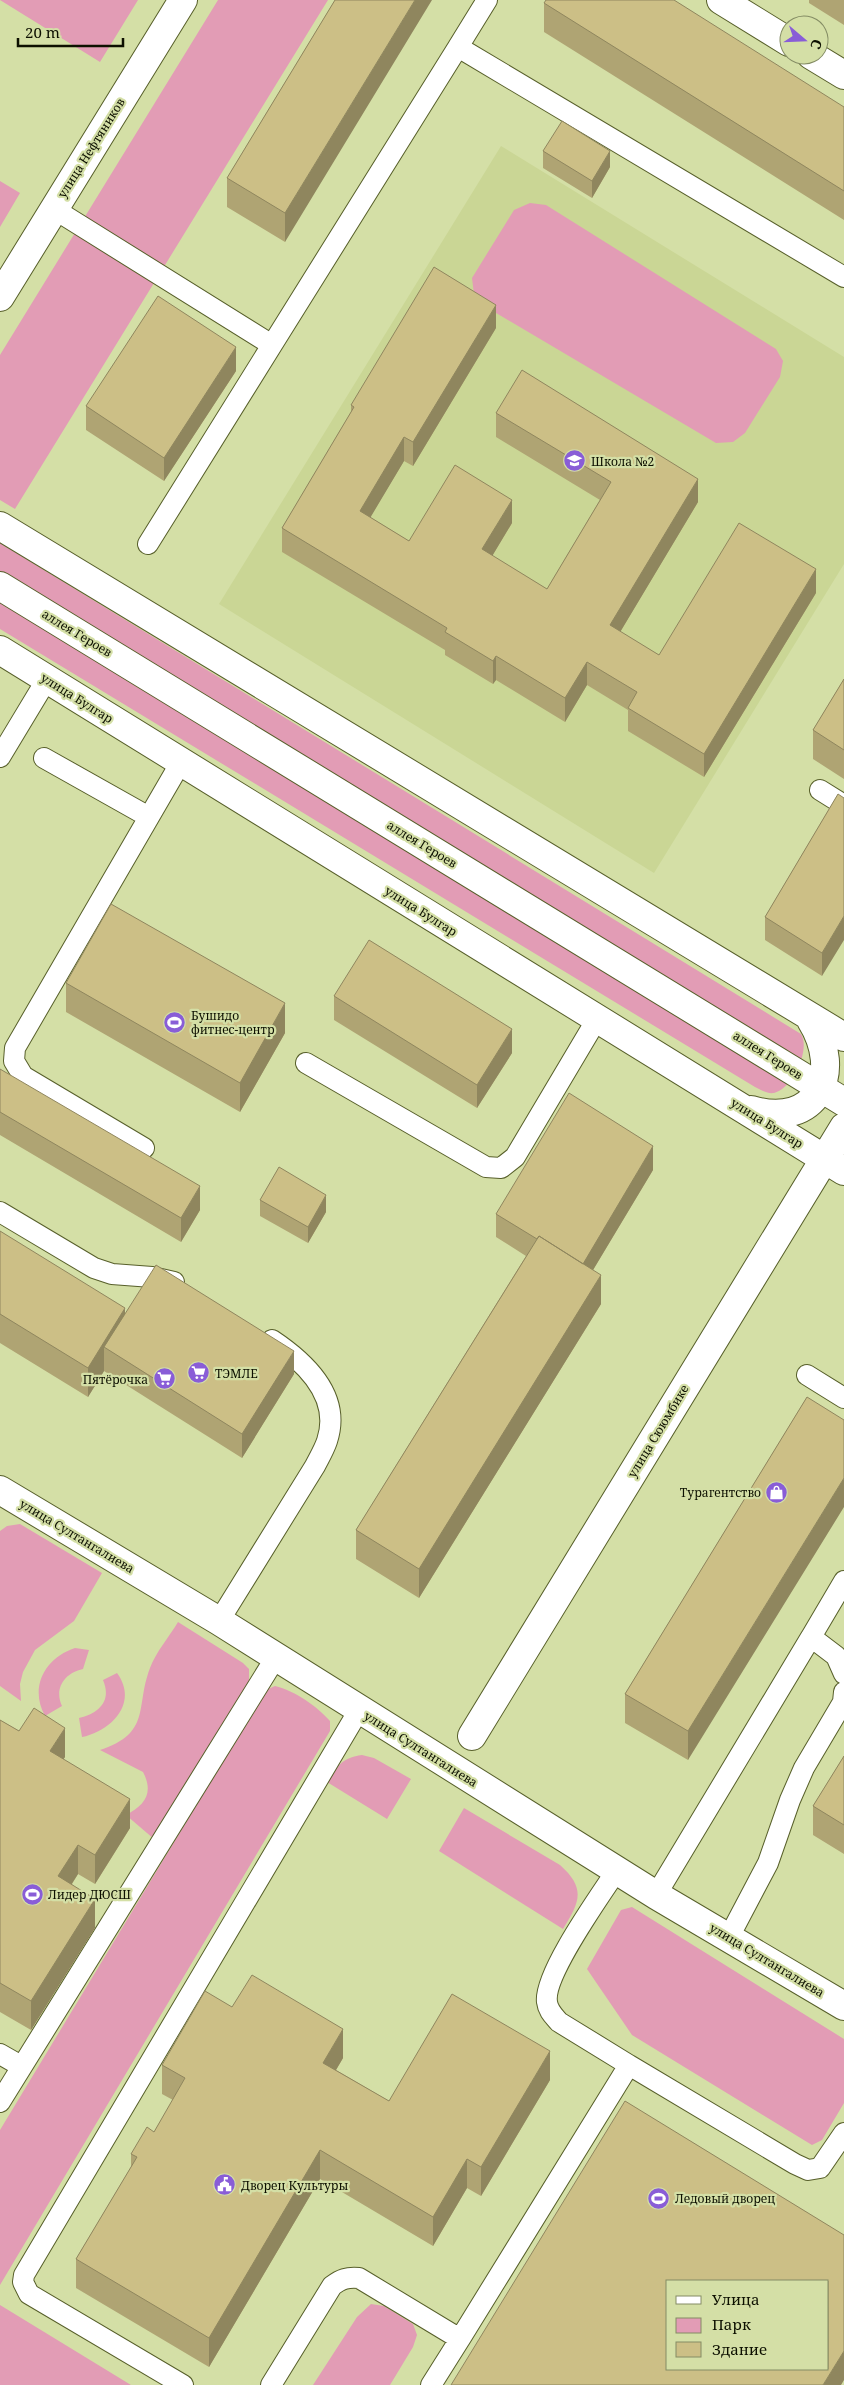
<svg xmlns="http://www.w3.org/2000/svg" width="844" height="2385" font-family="'Noto Serif',serif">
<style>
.built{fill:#cad695}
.green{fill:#e29cb5}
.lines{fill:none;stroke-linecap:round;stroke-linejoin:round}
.service-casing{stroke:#575f2a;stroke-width:22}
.pedestrian-casing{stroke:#575f2a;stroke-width:30}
.minor-casing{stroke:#575f2a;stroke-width:30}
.tertiary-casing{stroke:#575f2a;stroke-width:30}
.service{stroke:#fff;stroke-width:20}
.pedestrian{stroke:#fff;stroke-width:28}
.minor{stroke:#fff;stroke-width:28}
.tertiary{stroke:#fff;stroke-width:28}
.wall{fill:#afa473}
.shaded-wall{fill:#8f865e}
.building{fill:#ccbf86;stroke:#8f865e;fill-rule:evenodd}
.labels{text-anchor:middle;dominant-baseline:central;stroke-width:4.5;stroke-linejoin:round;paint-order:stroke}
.street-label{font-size:12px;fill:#0d1000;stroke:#d4dfa6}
.poi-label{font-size:12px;fill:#0d1000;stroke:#d4dfa6;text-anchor:start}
</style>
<rect width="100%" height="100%" fill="#d4dfa6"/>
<!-- built -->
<path class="built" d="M501 146 844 357V564L654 873 219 604Z"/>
<!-- green -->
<path class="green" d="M0 0H138L100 62Z
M218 0H328L15 509 0 500V355Z
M0 181 20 193 0 227Z
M530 203 546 205 776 349 783 361 780 377 745 433 733 442 716 443 486 307 474 294 472 278 514 210Z
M0 543 801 1034C811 1050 792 1089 774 1093 767 1094 761 1090 755 1087L0 629Z
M20 1524 102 1573 74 1621 35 1650 23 1672 20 1684 21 1701 0 1686V1531L7 1526Z
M178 1622 243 1663 249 1669V1684L154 1839 126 1815C145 1805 154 1793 143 1772L100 1750C152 1733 135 1707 150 1668 156 1652 169 1637 178 1622Z
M75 1648 89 1650 83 1669C64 1673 54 1689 62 1706L45 1716C29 1687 45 1658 75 1648Z
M117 1673C139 1703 111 1731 82 1737L79 1718C99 1713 112 1701 103 1680Z
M275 1686C295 1691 317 1706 330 1721V1731L0 2285V2130L266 1690Z
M362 1755 374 1758 411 1779 387 1819 327 1782C337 1766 342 1758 362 1755Z
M464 1808 560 1865C587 1889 579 1903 563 1929L439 1851Z
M632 1907 844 2039V2103L822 2140 812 2145 632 2035 587 1969 621 1910Z
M371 2304 384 2306 413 2324 417 2335 413 2347 390 2385H313L357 2317Z
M0 2305 131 2385H0Z"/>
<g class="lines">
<defs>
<path id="service" d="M458 47 487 0
M54 209 272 345 458 47 844 277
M148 544 272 345
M0 757 47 679
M44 758 149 817
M820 790 844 805
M306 1063 486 1167 501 1168 515 1157 597 1019
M144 1148 23 1076 14 1061 15 1048 181 762
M0 1212 94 1268 112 1274 152 1277 174 1282
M807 1375 844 1398
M844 1581 811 1637 836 1656 844 1674
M219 1621 315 1466C319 1458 324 1450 327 1441 342 1396 305 1362 272 1340
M617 1870C600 1896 543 1975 547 2002 548 2011 554 2016 559 2022L629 2065
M656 1895 811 1637
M729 1937 768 1863 790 1800 804 1768 843 1702 844 1692
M0 2054 21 2066
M0 2102 276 1657
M460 2339 629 2065 795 2164 808 2170 820 2168 844 2133
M183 2385 29 2294 23 2282 24 2275 359 1710
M271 2385 332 2286C341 2279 347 2277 359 2278L460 2339 431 2385"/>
<path id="pedestrian" d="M0 586 844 1102
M472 1736 844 1127"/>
<path id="minor" d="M721 0 789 42
M811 55 844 75
M0 526 844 1037
M0 650 844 1171
M751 1110C817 1129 844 1073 811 1020"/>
<path id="tertiary" d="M0 297 183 0
M0 1490 219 1621 656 1895 844 2006"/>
</defs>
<!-- service casing -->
<use href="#service" class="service-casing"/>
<!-- pedestrian casing -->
<use href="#pedestrian" class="pedestrian-casing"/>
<!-- minor casing -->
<use href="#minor" class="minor-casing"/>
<!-- tertiary casing -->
<use href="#tertiary" class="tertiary-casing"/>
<!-- service -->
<use href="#service" class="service"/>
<!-- pedestrian -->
<use href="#pedestrian" class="pedestrian"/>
<!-- minor -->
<use href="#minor" class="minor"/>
<!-- tertiary -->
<use href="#tertiary" class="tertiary"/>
</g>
<!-- wall -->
<path class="wall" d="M335 0 285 242 227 207V178Z
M809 0H844V25L809 3Z
M544 3 844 107V220L544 32Z
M543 151 610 167 592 198 543 168Z
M496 328 413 466 404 461 370 517 409 541 512 523 492 556 547 589 600 500 496 437V413L698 502 620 632 659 655 816 593 704 777 628 731V710L587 685 565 722 496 680 493 684 445 655V650L282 552V528L351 412V405Z
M236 371 164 481 86 430V406Z
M844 679V779L813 759V730Z
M838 794 822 976 765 940V917Z
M66 983 285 1033 240 1112 66 1012Z
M334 996 512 1053 477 1108 334 1020Z
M0 1069 200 1210 181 1242 0 1135Z
M653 1170 593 1270 601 1304 419 1598 356 1559V1530L526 1256 496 1237V1214Z
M260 1200 326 1212 308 1243 260 1216Z
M0 1231 125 1314 294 1374 242 1458 104 1371 88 1397 0 1343Z
M807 1397 688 1760 625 1723V1694Z
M0 1720 65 1757 63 1759 130 1828 95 1884 78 1874 72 1884 95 1928 31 2030 0 2012Z
M844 1756V1854L813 1835V1806Z
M232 2007 343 2058 336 2070 389 2101 550 2080 481 2196 467 2188 433 2246 320 2179 209 2367 76 2288V2259L131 2167V2154L154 2132 173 2100 162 2094V2065Z"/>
<!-- shaded-wall -->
<path class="shaded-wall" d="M415 0H432L285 242V213Z
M610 151V167L592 198V181Z
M496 305V328L413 466V442Z
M236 347V371L164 481V458Z
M404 437V461L360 535V511Z
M698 479V502L610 649V625Z
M512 500V523L482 573V549Z
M816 569V593L704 777V754Z
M496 656V680L493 684V661Z
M587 662V685L565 722V698Z
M844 916V940L822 976V953Z
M285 1003V1033L240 1112V1083Z
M512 1029V1053L477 1108V1085Z
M653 1146V1170L581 1290V1267Z
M200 1186V1210L181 1242V1218Z
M326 1195V1212L308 1243V1227Z
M601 1275V1304L419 1598V1569Z
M125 1308V1338L104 1347V1371L88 1397V1368Z
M294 1351V1374L242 1458V1434Z
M844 1478V1507L688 1760V1731Z
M65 1728V1757L50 1780V1751Z
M130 1799V1828L95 1884V1855Z
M78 1845V1874L58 1905V1876Z
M95 1899V1928L31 2030V2001Z
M343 2029V2058L323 2092V2063Z
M550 2051V2080L481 2196V2167Z
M320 2150V2179L209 2367V2338Z
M467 2159V2188L433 2246V2217Z
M844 2351V2380L841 2385H823Z"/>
<!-- building -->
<path class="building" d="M335 0H415L285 213 227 178Z
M546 0H674L844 107V191L544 3Z
M562 121 610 151 592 181 543 151Z
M434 267 496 305 413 442 404 437 360 511 409 541 455 465 512 500 482 549 547 589 611 482 496 413 522 370 698 479 610 625 659 655 739 523 816 569 704 754 628 708 637 692 587 662 565 698 496 656 493 661 445 632 447 628 282 528 354 407 351 405Z
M158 296 236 347 164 458 86 406Z
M844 679V750L813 730Z
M838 794 844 798V916L822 953 765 917Z
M111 904 285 1003 240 1083 66 983Z
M369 940 512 1029 477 1085 334 996Z
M0 1069 200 1186 181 1218 0 1112Z
M569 1093 653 1146 583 1264 539 1236 537 1239 496 1214Z
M279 1167 326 1195 308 1227 260 1200Z
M0 1231 125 1308 88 1368 0 1314Z
M539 1236 601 1275 419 1569 356 1530Z
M156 1265 294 1351 242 1434 104 1347Z
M807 1397 844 1420V1478L688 1731 625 1694Z
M34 1708 65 1728 50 1751 130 1799 95 1855 78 1845 58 1876 95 1899 31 2001 0 1983V1720L19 1731Z
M844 1756V1825L813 1806Z
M252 1975 343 2029 323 2063 389 2101 452 1994 550 2051 481 2167 467 2159 433 2217 320 2150 209 2338 76 2259 137 2157 131 2154 147 2127 154 2132 185 2078 162 2065 205 1991 232 2007Z
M625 2101 844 2235V2351L823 2385H451ZM668 2281H828V2369H668Z"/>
<!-- icons -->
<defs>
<symbol id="school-disc" viewBox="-11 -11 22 22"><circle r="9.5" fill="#895dd7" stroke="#d4dfa6"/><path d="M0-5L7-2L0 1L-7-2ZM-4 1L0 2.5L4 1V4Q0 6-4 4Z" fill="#fff"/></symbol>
<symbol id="stadium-disc" viewBox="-11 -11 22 22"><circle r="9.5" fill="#895dd7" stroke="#d4dfa6"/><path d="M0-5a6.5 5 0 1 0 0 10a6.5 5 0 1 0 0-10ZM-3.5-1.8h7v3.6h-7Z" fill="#fff"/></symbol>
<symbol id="supermarket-disc" viewBox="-11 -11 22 22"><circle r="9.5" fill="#895dd7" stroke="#d4dfa6"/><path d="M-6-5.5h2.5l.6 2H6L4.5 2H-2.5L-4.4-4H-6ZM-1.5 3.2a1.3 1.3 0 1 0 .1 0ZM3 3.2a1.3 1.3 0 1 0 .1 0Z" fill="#fff"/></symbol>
<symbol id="shop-disc" viewBox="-11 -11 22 22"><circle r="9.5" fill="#895dd7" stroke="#d4dfa6"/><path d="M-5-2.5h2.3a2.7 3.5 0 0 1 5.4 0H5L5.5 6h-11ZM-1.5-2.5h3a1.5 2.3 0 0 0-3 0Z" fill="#fff"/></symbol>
<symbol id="civic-disc" viewBox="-11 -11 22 22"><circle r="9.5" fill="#895dd7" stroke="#d4dfa6"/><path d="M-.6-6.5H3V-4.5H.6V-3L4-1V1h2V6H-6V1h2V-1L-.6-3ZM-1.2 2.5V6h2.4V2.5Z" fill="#fff"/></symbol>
</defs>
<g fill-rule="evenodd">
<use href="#school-disc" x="562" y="448" width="25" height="25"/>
<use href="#stadium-disc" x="162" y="1010" width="25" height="25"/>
<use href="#supermarket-disc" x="186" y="1360" width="25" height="25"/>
<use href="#supermarket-disc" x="152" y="1366" width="25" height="25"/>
<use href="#shop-disc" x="764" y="1480" width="25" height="25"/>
<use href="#stadium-disc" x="20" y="1882" width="25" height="25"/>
<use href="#civic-disc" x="212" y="2172" width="25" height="25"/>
<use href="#stadium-disc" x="646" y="2186" width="25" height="25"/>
</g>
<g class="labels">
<!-- street labels -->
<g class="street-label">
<text transform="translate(91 148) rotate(-58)">улица Нефтяников</text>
<text transform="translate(77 633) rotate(31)">аллея Героев</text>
<text transform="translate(77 698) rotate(32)">улица Булгар</text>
<text transform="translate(422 844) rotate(31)">аллея Героев</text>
<text transform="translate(421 911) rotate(32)">улица Булгар</text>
<text transform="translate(768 1055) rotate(32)">аллея Героев</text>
<text transform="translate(767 1123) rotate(32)">улица Булгар</text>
<text transform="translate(658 1431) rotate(-59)">улица Сююмбике</text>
<text transform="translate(77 1536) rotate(31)">улица Султангалиева</text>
<text transform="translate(421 1749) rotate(32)">улица Султангалиева</text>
<text transform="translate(767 1960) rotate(31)">улица Султангалиева</text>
</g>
<!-- poi labels -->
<g class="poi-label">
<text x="591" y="461">Школа №2</text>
<text x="191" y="1015">Бушидо<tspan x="191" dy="14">фитнес-центр</tspan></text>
<text x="215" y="1373">ТЭМЛЕ</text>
<text x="148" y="1379" text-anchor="end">Пятёрочка</text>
<text x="761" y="1492" text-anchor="end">Турагентство</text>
<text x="48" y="1894">Лидер ДЮСШ</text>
<text x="241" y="2185">Дворец Культуры</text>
<text x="675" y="2198">Ледовый дворец</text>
</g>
</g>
<!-- legend -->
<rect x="666" y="2280" width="162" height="90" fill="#d4dfa6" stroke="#848c64"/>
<rect x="676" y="2296" width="25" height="8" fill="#ffffff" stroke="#848c64"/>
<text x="712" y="2305" font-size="15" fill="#0d1000">Улица</text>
<rect x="676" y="2318" width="25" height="15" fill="#e29cb5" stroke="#848c64"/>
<text x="712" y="2330" font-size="15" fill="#0d1000">Парк</text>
<rect x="676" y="2342" width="25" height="15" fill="#ccbf86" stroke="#848c64"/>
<text x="712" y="2355" font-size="15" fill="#0d1000">Здание</text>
<!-- north arrow -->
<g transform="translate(804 40) rotate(109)"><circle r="24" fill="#d4dfa6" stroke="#848c64"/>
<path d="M0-4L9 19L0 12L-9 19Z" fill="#895dd7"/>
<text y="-8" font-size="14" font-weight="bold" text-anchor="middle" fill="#0d1000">С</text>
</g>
<!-- scale -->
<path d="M18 38v8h105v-8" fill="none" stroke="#0d1000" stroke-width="2.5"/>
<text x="25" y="38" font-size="15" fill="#0d1000" stroke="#d4dfa6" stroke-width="4" paint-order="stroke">20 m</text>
</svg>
